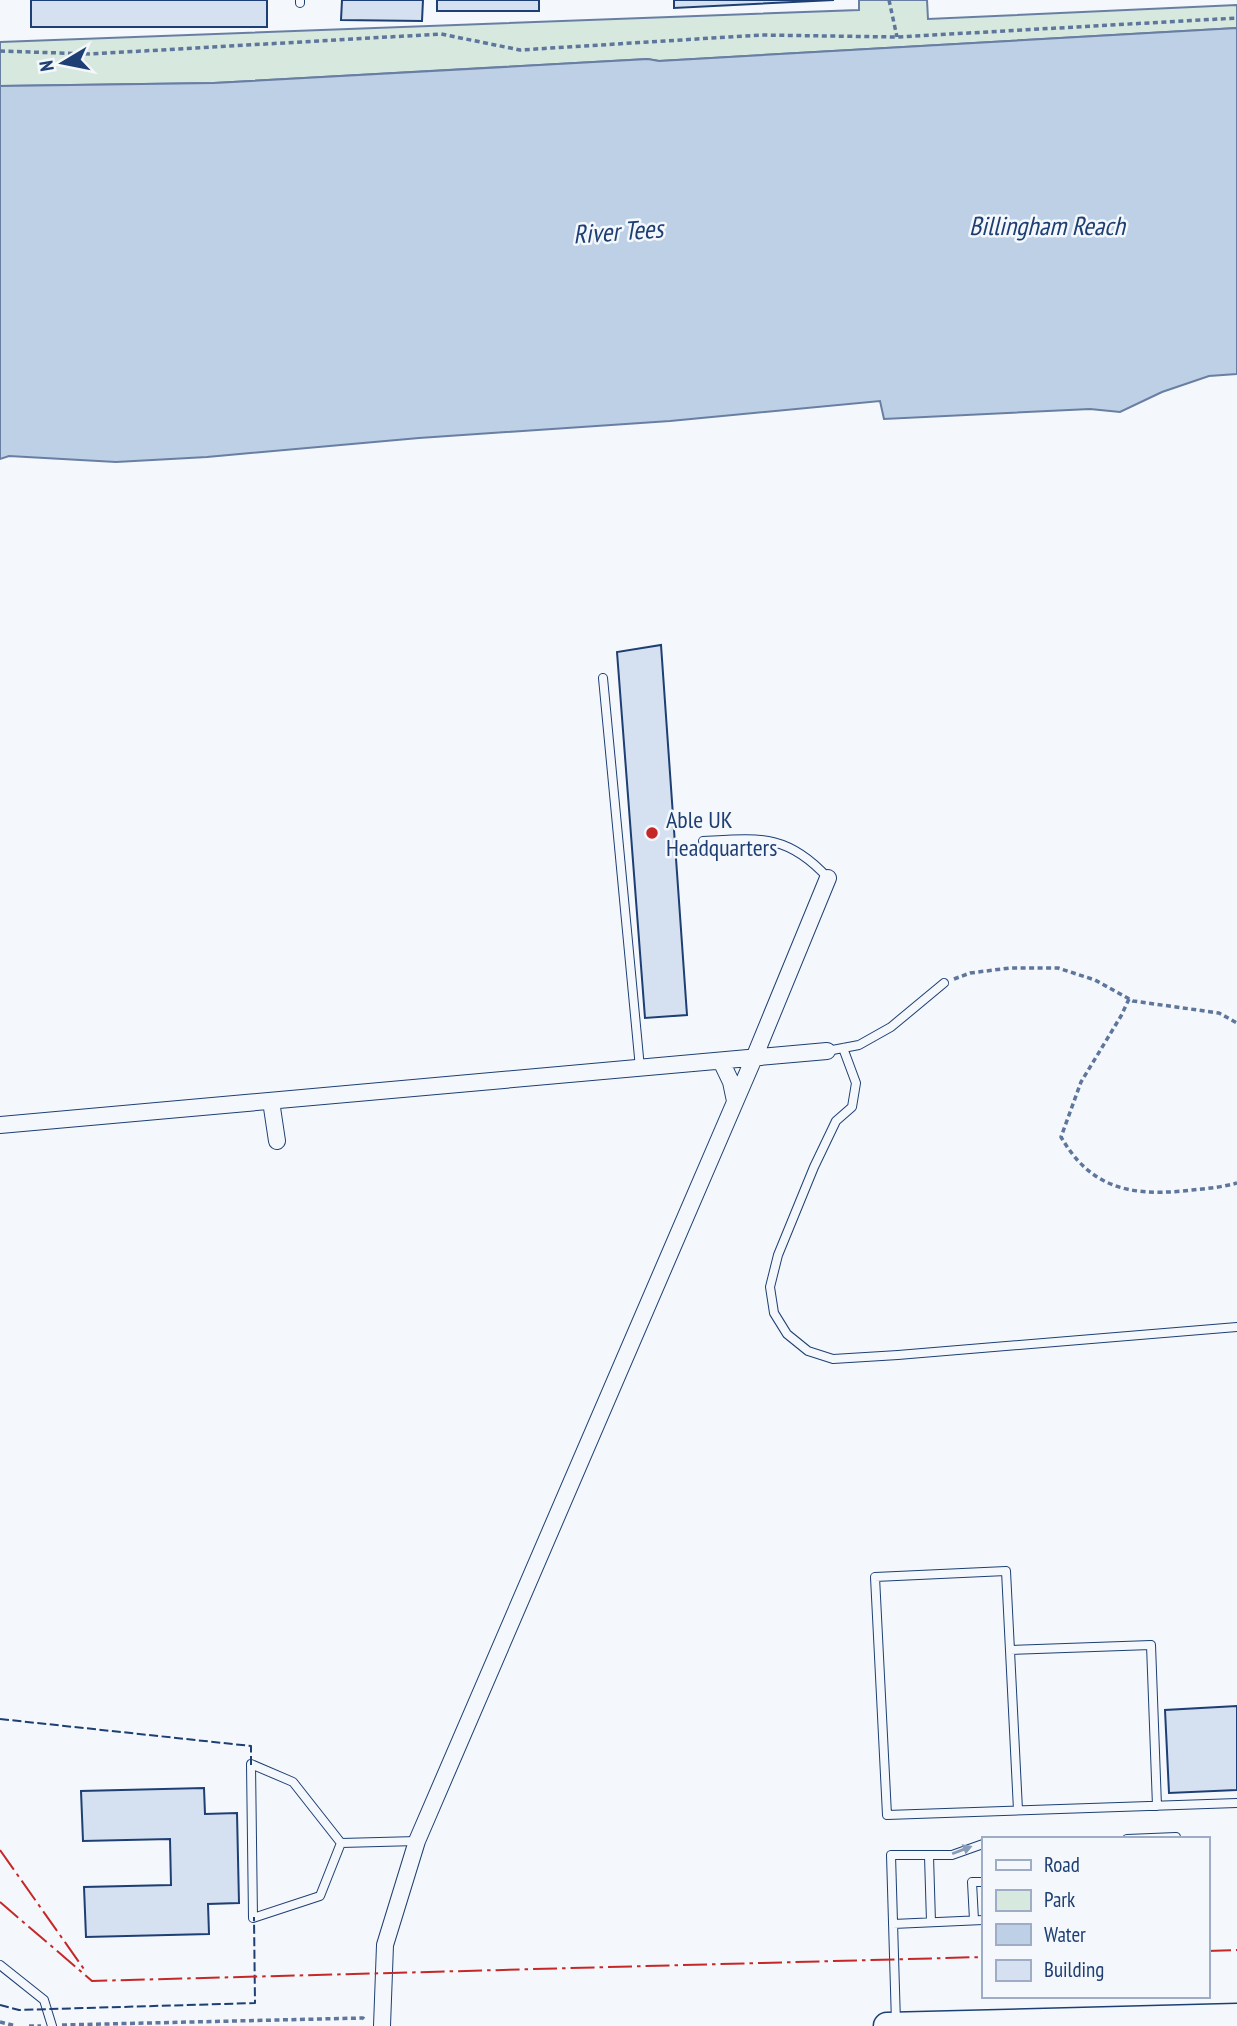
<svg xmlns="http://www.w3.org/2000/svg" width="1237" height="2026" font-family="'PT Sans Narrow',sans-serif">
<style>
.green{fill:#d7e8df;stroke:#687fa3;stroke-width:2}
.water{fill:#bed0e5;stroke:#687fa3;stroke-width:2}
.building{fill:#d5e0f0;stroke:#1d3f73;stroke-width:2}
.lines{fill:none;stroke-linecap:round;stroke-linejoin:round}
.service-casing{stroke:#1d3f73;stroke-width:10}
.minor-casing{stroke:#1d3f73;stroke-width:18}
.primary-casing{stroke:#1d3f73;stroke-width:29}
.path{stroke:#5e769c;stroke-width:3.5;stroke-dasharray:5 3.5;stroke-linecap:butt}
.service{stroke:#f4f7fb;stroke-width:8}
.minor{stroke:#f4f7fb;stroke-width:16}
.primary{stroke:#f4f7fb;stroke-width:26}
.fence{stroke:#1d3f73;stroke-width:2;stroke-dasharray:9 3.5;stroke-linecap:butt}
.power{stroke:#c62828;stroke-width:2;stroke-dasharray:24 5 3.5 5;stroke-linecap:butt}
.oneway{fill:#889bb7}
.poi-dot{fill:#c62828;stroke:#f4f7fb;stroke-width:2.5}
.labels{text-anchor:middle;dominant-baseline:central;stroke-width:5;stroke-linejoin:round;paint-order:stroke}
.poi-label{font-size:24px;fill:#1d3f73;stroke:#f4f7fb;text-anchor:start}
.water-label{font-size:26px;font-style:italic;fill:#1d3f73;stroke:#f4f7fb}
</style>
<rect width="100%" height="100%" fill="#f4f7fb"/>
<!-- green -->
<path class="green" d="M859 0H927L928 19 1237 5V28L659 61 647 59 214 83 0 86V42L859 10Z"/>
<!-- water -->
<path class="water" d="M1237 28V374L1209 376 1162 392 1120 412 1090 409 884 419 880 401 670 421 419 438 207 457 116 462 9 456 0 459V86L214 83 648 59 659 61Z"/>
<!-- building -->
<path class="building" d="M31 0H267V27H31Z
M342 0H423L422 21 341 20Z
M437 0H539V11H437Z
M674 0H834L674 8Z
M661 645 687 1015 645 1018 617 652Z
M1237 1706V1790L1169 1793 1165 1710Z
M204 1788 205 1814 237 1813 239 1903 208 1904 209 1934 86 1937 84 1887 171 1885 170 1839 83 1841 81 1791Z"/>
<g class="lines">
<defs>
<path id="service" d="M300 0V3
M603 678 640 1068
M703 841C758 838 787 833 828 878
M843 1048 856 1083 852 1107 836 1121 814 1167 778 1255 770 1287 774 1313 787 1334 808 1351 833 1359 898 1355 1237 1327
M827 1051 859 1045 891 1027 944 983
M1010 1650 1151 1645 1157 1806
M1018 1810 1006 1571 875 1577 887 1815 1237 1803
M1127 1839 1176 1837V1839
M341 1843 293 1782 251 1764 253 1918 320 1896 341 1843 417 1841
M929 1856 931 1922
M974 1920 972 1882H983
M893 1924 983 1920
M0 1965 44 2000 52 2026
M896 2023 891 1855H952L983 1844"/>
<path id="minor" d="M721 1061 731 1082 735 1101
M271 1101 277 1141
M0 1125 827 1051
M382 2026 385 1945 417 1841 754 1058 828 878"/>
<path id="primary" d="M887 2026 1237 2017"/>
</defs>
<!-- service casing -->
<use href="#service" class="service-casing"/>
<!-- minor casing -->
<use href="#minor" class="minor-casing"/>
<!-- primary casing -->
<use href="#primary" class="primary-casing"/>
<!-- path -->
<path class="path" d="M889 0 897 37
M0 51 90 54 441 34 520 50 761 35 897 37 1237 18
M954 979 970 973 1010 968H1058L1095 980 1133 1001 1219 1013 1237 1023
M1129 999 1121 1016 1081 1082 1061 1137C1090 1187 1128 1196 1183 1191 1201 1189 1219 1188 1237 1183
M0 2022 16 2026
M62 2025 363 2018 365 2020
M29 2026H41"/>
<!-- service -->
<use href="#service" class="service"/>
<!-- minor -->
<use href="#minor" class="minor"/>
<!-- primary -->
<use href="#primary" class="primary"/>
<!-- fence -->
<path class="fence" d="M0 1719 251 1746V1767
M0 2005 19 2010 255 2003 254 1917"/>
<!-- power -->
<path class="power" d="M0 1850 86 1972
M0 1902 92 1981 983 1957
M1207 1951 1237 1950"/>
</g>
<!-- one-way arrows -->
<defs><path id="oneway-solid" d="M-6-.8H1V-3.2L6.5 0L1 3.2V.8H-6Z" transform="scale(1.75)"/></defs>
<use class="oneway" href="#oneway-solid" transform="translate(962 1850) rotate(-21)"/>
<!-- markers -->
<circle class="poi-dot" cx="652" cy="833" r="7"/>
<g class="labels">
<!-- poi labels -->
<g class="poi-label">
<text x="666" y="819">Able UK<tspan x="666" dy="28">Headquarters</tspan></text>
</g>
<!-- water labels -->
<g class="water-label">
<text x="1047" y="225">Billingham Reach</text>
<text transform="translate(618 231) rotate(-4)">River Tees</text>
</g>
</g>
<!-- legend -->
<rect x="982" y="1837" width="228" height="161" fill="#f4f7fb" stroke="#9eadc5" stroke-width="2"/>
<rect x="996" y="1860" width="35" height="10" fill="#f4f7fb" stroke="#9eadc5" stroke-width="2"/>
<text x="1044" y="1872" font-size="21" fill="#1d3f73">Road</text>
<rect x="996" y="1890" width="35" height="21" fill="#d7e8df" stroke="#9eadc5" stroke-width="2"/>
<text x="1044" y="1907" font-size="21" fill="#1d3f73">Park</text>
<rect x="996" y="1924" width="35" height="21" fill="#bed0e5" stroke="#9eadc5" stroke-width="2"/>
<text x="1044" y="1942" font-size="21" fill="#1d3f73">Water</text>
<rect x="996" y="1960" width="35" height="21" fill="#d5e0f0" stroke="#9eadc5" stroke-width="2"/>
<text x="1044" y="1977" font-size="21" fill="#1d3f73">Building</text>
<!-- north arrow -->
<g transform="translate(63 63) rotate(260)" stroke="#f4f7fb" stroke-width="5" paint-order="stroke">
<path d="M0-5L12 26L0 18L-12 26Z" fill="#1d3f73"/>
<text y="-10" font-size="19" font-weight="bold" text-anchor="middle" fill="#1d3f73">N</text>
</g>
</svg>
